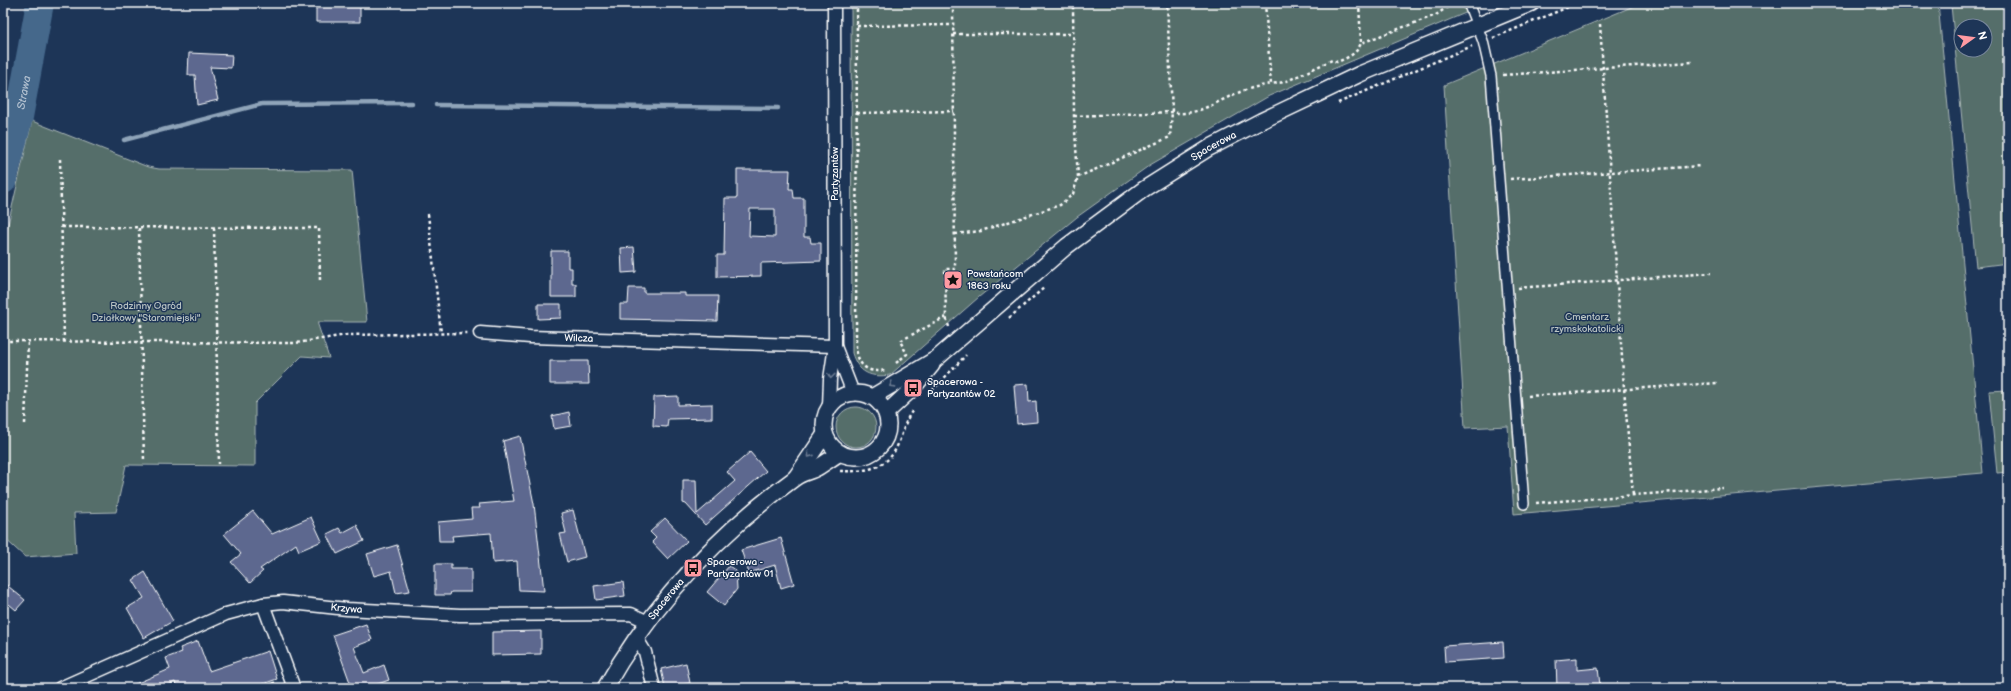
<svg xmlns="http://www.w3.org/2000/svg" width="2011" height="691" font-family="'Balsamiq Sans',sans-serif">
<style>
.green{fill:#546e6b;stroke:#aab6b5;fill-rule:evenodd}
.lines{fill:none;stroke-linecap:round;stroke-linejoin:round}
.stream{stroke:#8fa4b9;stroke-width:4.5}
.river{stroke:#44678b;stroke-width:28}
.building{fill:#5d688f;stroke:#fff;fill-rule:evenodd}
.pedestrian-casing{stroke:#fff;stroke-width:12}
.minor-casing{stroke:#fff;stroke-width:15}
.tertiary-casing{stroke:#fff;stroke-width:18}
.path{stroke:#fff;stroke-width:2.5;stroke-dasharray:3 3;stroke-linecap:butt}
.pedestrian{stroke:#1d3557;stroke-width:9}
.minor{stroke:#1d3557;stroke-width:12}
.tertiary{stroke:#1d3557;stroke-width:15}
.oneway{stroke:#6c7c92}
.labels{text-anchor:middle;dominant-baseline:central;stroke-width:3;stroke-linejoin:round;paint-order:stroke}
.street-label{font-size:10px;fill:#fff;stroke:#1d3557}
.poi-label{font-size:10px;fill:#fff;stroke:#1d3557;text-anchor:start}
.park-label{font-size:10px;fill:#bbc5c4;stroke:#1d3557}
.water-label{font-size:11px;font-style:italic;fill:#b4c2d1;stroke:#1d3557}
</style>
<rect width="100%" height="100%" fill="#1d3557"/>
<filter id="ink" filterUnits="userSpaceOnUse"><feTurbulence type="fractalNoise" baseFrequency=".025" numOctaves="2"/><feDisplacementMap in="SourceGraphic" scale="8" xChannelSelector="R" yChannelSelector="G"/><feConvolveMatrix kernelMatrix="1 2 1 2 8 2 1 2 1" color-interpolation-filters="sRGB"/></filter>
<g filter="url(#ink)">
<!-- green -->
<path class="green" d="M851 3H1489L1269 96 1150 165 1077 217 979 297 890 375C871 378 858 373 852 353Z
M1641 3H1938L1983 473 1514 514 1508 426 1465 428 1444 85Z
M1970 3H2008V263L1976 267 1951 5ZM1961 26H1985V50H1961Z
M32 121 148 167 159 169 352 170 367 322H317L329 358 302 356 255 403V466L126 465 116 512 74 513 76 553 25 557 3 537V246Z
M2008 390V472L1997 473 1989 391Z
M836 427a20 20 0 1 1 40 0a20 20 0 1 1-40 0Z"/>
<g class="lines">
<!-- stream -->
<path class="stream" d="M436 105 778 108
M124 140 262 104 412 103"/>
<!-- river -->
<path class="river" id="s1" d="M3 180 19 117 40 3"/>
</g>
<!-- building -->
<path class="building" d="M334 3 360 5V22H316V4H334Z
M189 53 232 55 231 68 210 67 218 100 197 105 195 75H188Z
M737 170H790L789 189H793L794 198H804V237H810L811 243H821V261L761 263V276L717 277V255H724L725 198H737ZM750 209H775V237L749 236Z
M634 247 636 272 622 273 621 248Z
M551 251H568V268H572V284H576V297H551Z
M629 288H644V293H685V296H718L717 321 620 319V304H628Z
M538 304H561V318L538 319Z
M550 361H588L589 384H550Z
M1028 384 1029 402 1036 401 1037 422 1017 424 1014 385Z
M678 396V405L712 404V418L668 419 667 427 653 426 654 397Z
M569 412 571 426 554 429 552 416Z
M520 436 534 504 544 591 519 590 517 561 493 563 491 533 452 536 453 541H439L438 522 472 519 471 508H480L479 504 514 501 503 441Z
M750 452 766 471 705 525 686 504 683 503V480H696L697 514 735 481 727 472Z
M573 510 585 557 567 562 560 534 566 533 561 513Z
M253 511 272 534 311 517 322 541 299 551 296 544 260 569 263 571 250 583 231 562 241 554 224 534Z
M665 518 687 541 668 559 652 542 656 538 650 532Z
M357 525 364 541 337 554 327 534 339 528 342 533Z
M781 538 794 584 781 588 775 565 749 573 741 550Z
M397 545 410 591 396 593 391 571 374 576 367 554Z
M435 564H451V569H471V592H451L450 595H435Z
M729 566 736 571 737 589 724 606 707 592Z
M145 572 173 621 144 638 127 608 144 598 133 580Z
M3 582 25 600 16 610 3 599Z
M623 582 625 596 596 600 594 586Z
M366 624 372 640 354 647 364 673 384 665 389 680 367 688H352L333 635Z
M541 631V654L492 655V632Z
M198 641 209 671 268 651 277 679 252 688H177L175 682 162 688H126L170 669 166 658 182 652 180 648Z
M1503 642 1504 658 1445 662 1444 646Z
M1577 658V670L1598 668 1600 685 1557 688 1556 660Z
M686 663 690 683 677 686 678 688H665L661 669Z"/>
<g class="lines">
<defs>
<path id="pedestrian" d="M1468 3 1483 41 1491 76 1524 504"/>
<g id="minor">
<path id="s2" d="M480 333 530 337 835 346"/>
<path d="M836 349 853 393"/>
<path d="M829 407 830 379 835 346 834 3"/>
<path d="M263 604 294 688"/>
<path d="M637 639 645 652 654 688"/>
<path id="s3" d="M60 688 226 614 263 604 283 602 347 609 460 615 631 614 648 622"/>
</g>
<g id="tertiary">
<circle cx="856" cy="425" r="32"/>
<path id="s4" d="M872 397 936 359 1067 246 1144 189 1209 148 1261 121 1360 74 1532 3"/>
<path d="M886 413 913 388 932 365"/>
<path d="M796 477 825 434"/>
<path id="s5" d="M605 688C652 605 718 534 795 478 801 473 810 472 817 468 825 463 832 458 840 453"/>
</g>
</defs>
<!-- pedestrian casing -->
<use href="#pedestrian" class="pedestrian-casing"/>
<!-- minor casing -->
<use href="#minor" class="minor-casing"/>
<!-- tertiary casing -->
<use href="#tertiary" class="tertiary-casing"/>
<!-- path -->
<path class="path" d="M857 3 856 347C858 365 866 374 886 370
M1265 3 1271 84 1285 82 1332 60 1337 62C1347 58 1357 54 1361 43L1436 15 1453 3
M1359 3 1361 43
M1600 24 1624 388 1633 495
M857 26 953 25
M953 34H1074
M1493 38 1578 3
M1503 75 1692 62
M1338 103 1472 46
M857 113 954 111
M1074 116 1172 112C1195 118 1219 100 1240 92 1250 88 1260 86 1271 84
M60 159 64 342
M1078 177 1170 137 1172 112 1167 3
M1510 179 1701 166
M428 214 441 333
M62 227 319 228 320 281
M139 228 144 462
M214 228 219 464
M955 234 981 231 1060 205 1073 194 1078 177 1074 116 1073 3
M1518 288 1711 273
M1009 318 1045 287
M949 327 946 317 945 269H955L953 3
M3 341 296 343 347 335 468 333
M896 363 907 354 900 341 946 317
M928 395 966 355
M1528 396 1717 383
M25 424 28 341
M840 471C863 472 888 470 898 444 903 433 905 420 913 410
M1536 503 1723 488
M261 688 277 682"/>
<!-- pedestrian -->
<use href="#pedestrian" class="pedestrian"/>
<!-- minor -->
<use href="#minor" class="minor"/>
<!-- tertiary -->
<use href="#tertiary" class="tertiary"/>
</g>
<!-- one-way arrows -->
<defs><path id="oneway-chevron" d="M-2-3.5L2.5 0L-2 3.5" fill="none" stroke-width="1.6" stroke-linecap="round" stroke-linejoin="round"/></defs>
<g class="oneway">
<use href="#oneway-chevron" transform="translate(831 376) rotate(97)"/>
<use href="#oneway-chevron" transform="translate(892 385) rotate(148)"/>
<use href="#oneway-chevron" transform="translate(810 455) rotate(125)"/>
</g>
</g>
<!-- icons -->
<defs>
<symbol id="sight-square" viewBox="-11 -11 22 22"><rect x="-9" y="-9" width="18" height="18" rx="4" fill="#ff9aa2" stroke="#1d3557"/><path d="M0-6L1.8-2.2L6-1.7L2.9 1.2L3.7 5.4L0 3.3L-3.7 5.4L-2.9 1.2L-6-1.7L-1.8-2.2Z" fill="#111"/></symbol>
<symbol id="bus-square" viewBox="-11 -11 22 22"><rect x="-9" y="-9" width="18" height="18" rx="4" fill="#ff9aa2" stroke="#1d3557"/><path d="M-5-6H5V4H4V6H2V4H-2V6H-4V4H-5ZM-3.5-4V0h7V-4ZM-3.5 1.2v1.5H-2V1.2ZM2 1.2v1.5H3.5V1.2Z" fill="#111"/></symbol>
</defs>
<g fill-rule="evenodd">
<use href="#sight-square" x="942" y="269" width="22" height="22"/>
<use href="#bus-square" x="902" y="377" width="22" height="22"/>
<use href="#bus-square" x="682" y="557" width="22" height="22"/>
</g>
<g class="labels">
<!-- street labels -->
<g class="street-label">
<text stroke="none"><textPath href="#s4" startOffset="425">Spacerowa</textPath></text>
<text transform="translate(835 174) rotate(-90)">Partyzantów</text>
<text stroke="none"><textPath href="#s2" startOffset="99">Wilcza</textPath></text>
<text stroke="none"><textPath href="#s5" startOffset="108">Spacerowa</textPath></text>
<text stroke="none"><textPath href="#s3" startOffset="304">Krzywa</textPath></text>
</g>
<!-- poi labels -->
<g class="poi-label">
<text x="967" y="274">Powstańcom<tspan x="967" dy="12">1863 roku</tspan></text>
<text x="927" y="382">Spacerowa -<tspan x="927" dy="12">Partyzantów 02</tspan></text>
<text x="707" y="562">Spacerowa -<tspan x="707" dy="12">Partyzantów 01</tspan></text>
</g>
<!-- park labels -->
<g class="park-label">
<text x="146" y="306">Rodzinny Ogród<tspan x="146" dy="12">Działkowy "Staromiejski"</tspan></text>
<text x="1587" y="317">Cmentarz<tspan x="1587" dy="12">rzymskokatolicki</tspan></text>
</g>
<!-- water labels -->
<g class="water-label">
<text stroke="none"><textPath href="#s1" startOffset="90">Strawa</textPath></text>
</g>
</g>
<!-- margin -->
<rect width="2011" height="691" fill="none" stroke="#1d3557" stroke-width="16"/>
<rect x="8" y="8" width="1995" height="675" fill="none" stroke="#fff" stroke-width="1.5" filter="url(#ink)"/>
<!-- north arrow -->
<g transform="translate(1973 38) rotate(76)"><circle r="19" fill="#1d3557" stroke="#77869a"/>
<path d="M0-3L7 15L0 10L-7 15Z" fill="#ff9aa2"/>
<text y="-6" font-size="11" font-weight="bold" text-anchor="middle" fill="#ffffff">N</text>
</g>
</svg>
